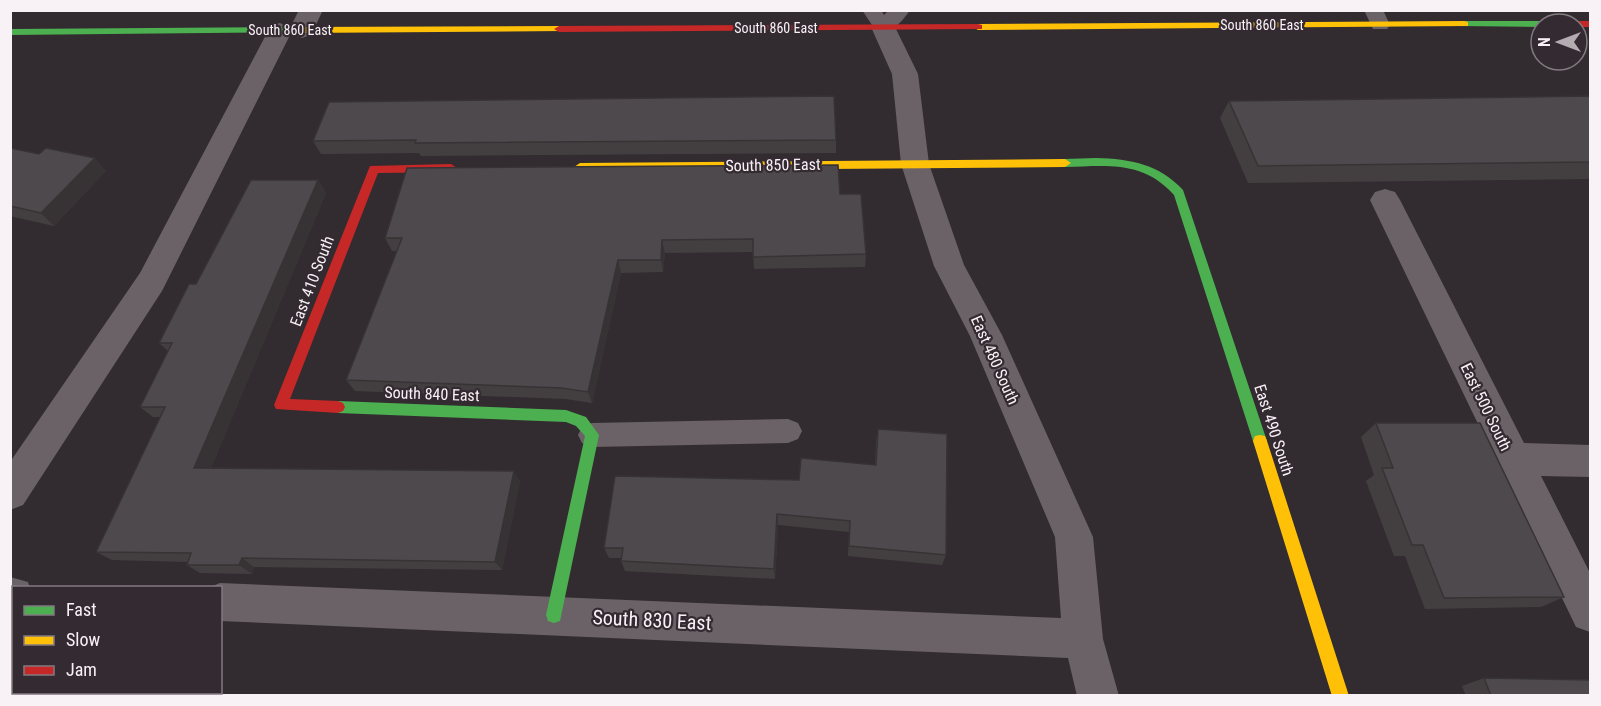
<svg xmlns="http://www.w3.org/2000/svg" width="1601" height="706" font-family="'Roboto Condensed',sans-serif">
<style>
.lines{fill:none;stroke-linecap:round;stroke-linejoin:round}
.lane{fill:#6b6268;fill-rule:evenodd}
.street{fill:#6b6268;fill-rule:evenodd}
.fast{fill:#4caf50;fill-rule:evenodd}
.slow{fill:#ffc107;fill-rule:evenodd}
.jam{fill:#c62828;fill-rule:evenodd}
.wall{fill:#433f41}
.shaded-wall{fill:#373335}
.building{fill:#4e494c;stroke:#373335;stroke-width:1.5}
.labels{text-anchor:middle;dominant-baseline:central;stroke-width:4.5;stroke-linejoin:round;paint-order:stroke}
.far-street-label{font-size:14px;fill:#f8f1f6;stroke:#342a31}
.street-label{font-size:16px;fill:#f8f1f6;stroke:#342a31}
.near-street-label{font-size:20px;fill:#f8f1f6;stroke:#342a31}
</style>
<rect width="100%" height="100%" fill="#322c30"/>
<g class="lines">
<!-- lane -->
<path class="lane" d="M862 10H881L884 15 889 10H910C902 22 891 35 876 31Z
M1364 10H1383L1390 25 1387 29H1373Z
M788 419 798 423 802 431 798 439 788 443 592 447 582 443 578 435 582 427 592 423Z"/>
<!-- street -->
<path class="street" d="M299 10H323L311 35 302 38 291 33 162 291 23 505 10 510V462L140 273 268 31 271 25 280 23 290 28Z
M883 19 892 22 895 27 918 74 929 164 964 265 1002 335 1093 537 1103 639 1119 696H1077L1068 658 220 621V588H208L220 583 1061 618 1055 537 970 336 934 266 901 164 892 74 871 27 874 22Z
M1385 189 1395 192 1400 200 1524 443 1590 445V477L1541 476 1590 573V632L1576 627 1370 200 1375 192Z
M10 577 28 582 30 588H14V615H10Z"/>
<!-- fast -->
<path class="fast" d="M1464 21H1541L1546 24H1541V27L1460 26V22Z
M299 27 304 30 303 32 10 35V29Z
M1096 158C1131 159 1159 164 1183 190L1267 441 1265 446 1260 447 1255 446 1253 441 1174 195C1143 160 1107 166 1065 167L1059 163 1065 159Z
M338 401 566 410 586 417 599 435 560 621 554 623 548 621 546 615 585 436 576 426 566 422 338 413 333 411 331 407 333 403Z"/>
<!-- slow -->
<path class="slow" d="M1464 21 1468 22V26L978 30 973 27 978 24Z
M559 26 563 27V31L299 33 294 30 299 27Z
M1065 159 1071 163 1065 167 580 171 574 167 580 163Z
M1260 435 1265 436 1267 441 1349 696H1332L1253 441 1255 436Z"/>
<!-- jam -->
<path class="jam" d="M1547 21H1590V27H1577V24H1542Z
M978 24 982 25V29L559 32 554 29 559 26Z
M451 164 457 168 451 172 378 173 290 399 338 401 343 403 345 407 343 411 338 413 276 409 274 405 370 166Z"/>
</g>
<!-- wall -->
<path class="wall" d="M1590 96V179L1248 183 1220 118 1229 101Z
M329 102 836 140V153L421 156 419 153 321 154 313 141Z
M10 148 106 171 54 226 10 216Z
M318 180 326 193 211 468 520 481 502 570 254 567 252 574 200 573 187 565 188 562 112 560 96 552 160 417H153L140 407 168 351 159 343Z
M840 194 866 254 865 267 754 269 753 252 665 253 663 272 621 273 592 403 566 399 355 391 346 380 397 251H392L385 238Z
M1376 423 1564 597 1541 607 1425 609 1405 556H1394L1366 481 1374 475 1361 437Z
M878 429 946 555 942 565 848 556 849 532 778 525 775 579 625 571 621 561V558H609L604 548 799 480 875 465 876 441Z
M1484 678 1590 696H1466L1462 686Z"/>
<!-- shaded-wall -->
<path class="shaded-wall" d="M95 158 106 171 54 226 41 213Z
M318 180 326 193 207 478 194 468Z
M662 240 665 253 663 272 661 260Z
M618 260 621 273 592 403 588 392Z
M514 471 520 481 502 570 495 562Z
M777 514 778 525 775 579 774 569Z
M242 558 254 567 252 574 239 565Z"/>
<!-- building -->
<path class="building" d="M834 96 836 140 415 143 416 140 313 141 329 102Z
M1590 96V162L1258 166 1229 101Z
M10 148 39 154 46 148 95 158 41 213 10 206Z
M838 165 840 194H861L866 254 753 257V239L662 240 661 260H618L588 392 561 388 346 380 402 238H385L407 168Z
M251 180H318L194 468 514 471 495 562 242 558 239 565H187L191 553 96 552 165 407H140L172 343H159L189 284H196Z
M1376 423H1480L1564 597 1444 598 1423 545H1412L1382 468H1393Z
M878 429 947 434 946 555 849 546 850 521 777 514 774 569 621 561 623 548H604L615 476 799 480 801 458 876 465Z
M1484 678 1590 680V696H1491Z"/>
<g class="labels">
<!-- far-street labels -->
<g class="far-street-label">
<text x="1262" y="25">South 860 East</text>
<text x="776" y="28">South 860 East</text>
<text x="290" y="30">South 860 East</text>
</g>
<!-- street labels -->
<g class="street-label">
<text transform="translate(773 165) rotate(-1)">South 850 East</text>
<text transform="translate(312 281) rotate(-69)">East 410 South</text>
<text transform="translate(995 360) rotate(66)">East 480 South</text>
<text transform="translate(432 394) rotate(2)">South 840 East</text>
<text transform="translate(1486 407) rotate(64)">East 500 South</text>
<text transform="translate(1274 430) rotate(72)">East 490 South</text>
</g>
<!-- near-street labels -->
<g class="near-street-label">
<text transform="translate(652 620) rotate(3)">South 830 East</text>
</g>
</g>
<!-- border -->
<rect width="1601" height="706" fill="none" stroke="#f8f1f6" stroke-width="24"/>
<!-- legend -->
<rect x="12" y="586" width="210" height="108" fill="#342a31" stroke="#827a80" stroke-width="1.5"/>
<rect x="24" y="606" width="30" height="9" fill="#4caf50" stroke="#827a80" stroke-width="1.5"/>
<text x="66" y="616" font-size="18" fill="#f8f1f6">Fast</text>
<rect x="24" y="636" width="30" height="9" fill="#ffc107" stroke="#827a80" stroke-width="1.5"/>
<text x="66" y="646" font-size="18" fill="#f8f1f6">Slow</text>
<rect x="24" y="666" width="30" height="9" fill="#c62828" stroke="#827a80" stroke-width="1.5"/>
<text x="66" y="676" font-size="18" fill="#f8f1f6">Jam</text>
<!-- north arrow -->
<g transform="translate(1559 42) rotate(270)"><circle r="28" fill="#342a31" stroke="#827a80" stroke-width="1.5"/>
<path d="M0-4.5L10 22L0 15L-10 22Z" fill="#b3acb1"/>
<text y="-9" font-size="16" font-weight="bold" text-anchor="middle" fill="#f8f1f6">N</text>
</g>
</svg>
